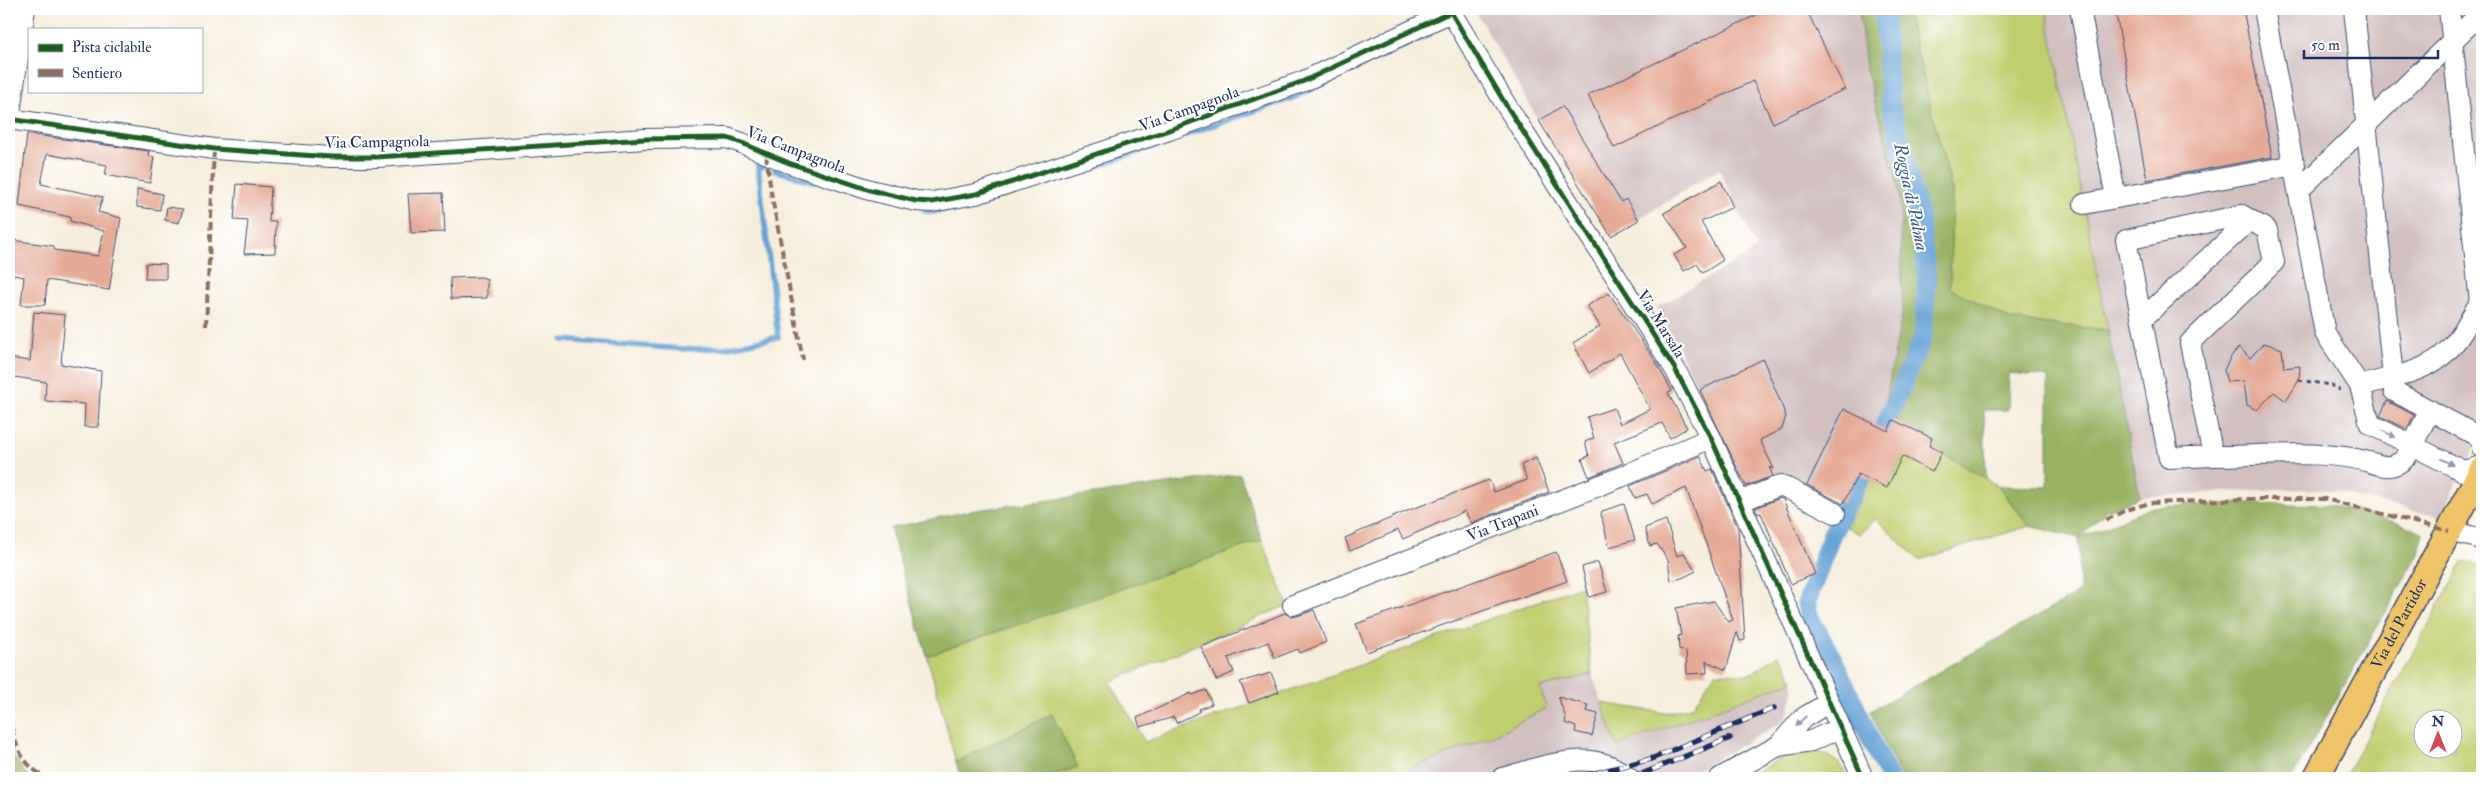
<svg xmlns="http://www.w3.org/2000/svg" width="2491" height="787" font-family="'IM FELL Double Pica',serif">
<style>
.industrial{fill:#d2bfc0}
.green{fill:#c1ce6f;stroke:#6e7e66;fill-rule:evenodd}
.forest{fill:#98b162;stroke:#5a7060}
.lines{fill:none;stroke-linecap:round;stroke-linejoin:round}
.stream{stroke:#64a0d4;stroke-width:5.5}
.canal{stroke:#64a0d4;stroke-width:19}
.building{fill:#e5ab96}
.minor-casing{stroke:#3c4c71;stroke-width:22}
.major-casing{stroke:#3c4c71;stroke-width:28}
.path{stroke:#3c4c71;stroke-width:3;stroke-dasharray:4 4;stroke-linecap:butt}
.minor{stroke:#fff;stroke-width:20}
.major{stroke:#efc469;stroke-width:25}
.rail-casing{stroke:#1b2f5e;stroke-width:5.5}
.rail{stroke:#fff;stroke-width:4;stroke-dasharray:11;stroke-linecap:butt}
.quiet{stroke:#8d6e63;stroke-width:4;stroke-dasharray:8 4;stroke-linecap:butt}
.cycleway-casing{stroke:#fff;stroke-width:8}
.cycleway{stroke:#1b5e20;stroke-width:5}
.oneway{fill:#8d97ae}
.labels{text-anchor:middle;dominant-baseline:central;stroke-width:4;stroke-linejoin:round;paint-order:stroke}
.street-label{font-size:16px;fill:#1b2f5e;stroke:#fff}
.water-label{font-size:18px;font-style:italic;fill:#385c8d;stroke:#fff}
</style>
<rect width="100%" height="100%" fill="#fff"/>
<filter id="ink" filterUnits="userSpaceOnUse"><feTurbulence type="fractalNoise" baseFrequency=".02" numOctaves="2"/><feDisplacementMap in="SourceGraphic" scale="10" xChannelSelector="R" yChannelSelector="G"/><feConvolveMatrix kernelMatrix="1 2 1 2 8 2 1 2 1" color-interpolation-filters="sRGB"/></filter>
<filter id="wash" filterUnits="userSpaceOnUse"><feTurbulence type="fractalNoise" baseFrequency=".0096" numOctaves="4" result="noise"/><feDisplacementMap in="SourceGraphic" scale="20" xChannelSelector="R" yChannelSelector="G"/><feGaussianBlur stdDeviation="1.12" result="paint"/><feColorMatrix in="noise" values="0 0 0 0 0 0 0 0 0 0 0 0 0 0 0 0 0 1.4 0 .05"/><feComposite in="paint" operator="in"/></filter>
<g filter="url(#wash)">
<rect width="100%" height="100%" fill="#f6eedc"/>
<!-- industrial -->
<path class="industrial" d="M1491 9H1859L1866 69 1900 195 1903 310 1881 427 1875 439 1886 434 1893 420 1932 438 1929 446 1942 452 1932 472 1914 462 1887 488 1858 475 1843 504 1792 477 1777 475 1746 489 1705 401 1657 307 1757 249 1719 169 1611 236 1539 121 1477 14Z
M2046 9H2482V435L2439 517 2328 490 2276 489 2140 497Z
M1592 674 1617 746 1793 681V699L1785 719 1777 725 1683 778H1389L1490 737 1545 708 1540 688Z"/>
<!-- green -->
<path class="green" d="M1906 9H2046L2108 330 2011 320 1950 288 1952 190Z
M1905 450 1916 456 1914 462 1932 471 1942 452 1998 486 2029 526 1919 560 1876 519 1859 534 1845 526 1868 479 1887 488Z
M1262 540 1288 605 1110 682 1145 742 1581 586 1592 674 1540 688 1546 708 1490 737 1389 778H1045L1077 766 1051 715 956 762 927 656Z
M2463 561 2482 565V778H2344ZM2424 720H2454V750H2424Z
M1779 655 1785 662 1793 681 1617 746 1602 703 1665 713 1692 707 1715 673 1750 674Z
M1811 750C1829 754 1841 761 1849 778H1744L1795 751Z"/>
<!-- forest -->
<path class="forest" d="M1859 9H1906L1952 190 1950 288 2011 320 2108 330 2140 497 2107 510 2080 537 2153 507 2246 503 2329 505 2376 516 2423 532 2419 553 2292 778H1901L1870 711 2080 592 2079 538 2029 526 1998 486 2048 487V377L2009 373 2008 410H1984L1986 479 1929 446 1932 438 1883 414 1903 310 1900 195 1866 69Z
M1240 474 1262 540 927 656 890 528 969 511Z
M1052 714 1078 767 1045 778H961L956 762Z
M9 743 13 756 29 778H9Z"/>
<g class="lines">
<!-- stream -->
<path class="stream" d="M1417 9 1420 13
M1176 138 1295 97 1430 34 1428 32
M775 170 815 182
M1022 189 1093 168 1161 144
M925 211 933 212 970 204
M563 340 682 349 724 348 778 337 758 165 762 167"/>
<!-- canal -->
<path class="canal" d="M1880 437 1923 337 1927 279 1919 215 1890 103 1884 9
M1860 480 1831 536 1806 604 1811 620 1835 663 1889 778"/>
</g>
<g id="blocks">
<!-- building -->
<path class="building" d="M1769 9H1806L1845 89 1773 123 1753 81 1614 148 1588 95Z
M2115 9H2243L2272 157 2147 180Z
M1562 106 1621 202 1626 199 1639 220 1611 236 1539 121Z
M27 134 149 151 148 156 154 157 150 183 105 175 107 165 47 154 41 184 103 197 98 212 121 218 109 290 47 280 45 305H21L24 277 9 274 12 240 54 246V250L98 256 104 231 70 221V217L19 206Z
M1721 181 1733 207 1701 222 1723 260 1703 273 1697 264 1684 271 1674 255 1687 248 1664 213Z
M237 184 271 187 269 222 276 221 275 253 244 254 248 221 234 220Z
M137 189 162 194 160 210 137 207Z
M443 193 445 232 411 233 408 194Z
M167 207 183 209 179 223 165 220Z
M146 263 166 264V279H145Z
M481 277 487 279V298L451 299 450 278Z
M1609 293 1656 362 1672 391 1668 393 1687 428 1670 438 1662 423 1614 442 1623 463 1589 477 1582 459 1589 456 1585 442 1594 438 1587 417 1614 408 1620 424 1650 409 1620 353 1589 373 1573 343 1600 326 1587 306Z
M34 312 65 315 61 364 101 371 98 427H84L85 404 45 401 46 382 9 376V358L30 361Z
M2264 343 2282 349 2284 368 2300 366 2299 380 2286 401 2274 392 2257 410 2247 405 2244 381 2227 382 2224 370 2230 358 2239 347 2250 358Z
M1763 359 1786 416 1782 429 1760 440 1774 469 1769 467 1773 476 1746 486 1700 390Z
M2387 401 2414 415 2407 429 2380 416Z
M1844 409 1888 431 1893 420 1932 438 1929 446 1942 452 1932 472 1902 456 1887 488 1858 474 1843 504 1807 485Z
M1700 456 1707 471 1712 469 1738 528 1745 640 1740 641 1737 632 1726 670 1706 661 1707 673 1687 674 1686 651 1679 649 1678 636 1681 635 1676 608 1714 601 1728 622 1733 620 1686 488 1652 504 1647 494 1635 498 1630 486Z
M1536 458 1549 492 1471 523 1465 511 1403 539 1398 530 1350 551 1345 538 1407 511 1489 480 1494 492 1527 480 1521 465Z
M1780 498 1783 499 1815 574 1791 584 1761 513 1758 514 1755 508Z
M1624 504 1635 540 1609 547 1601 514 1602 511Z
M1666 520 1677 556 1684 553 1696 571 1682 578 1671 581 1668 560 1657 544 1650 546 1645 528Z
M1556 552 1567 581 1367 652 1356 624Z
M1598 562 1607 592 1589 597 1582 567Z
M1314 610 1326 642 1300 653 1298 649 1275 658 1268 642 1228 658 1234 672 1216 680 1201 647 1285 613 1291 617 1297 616Z
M1271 673 1279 692 1249 703 1240 682Z
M1206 690 1212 704 1199 709 1200 711 1195 714 1176 723 1174 717 1140 727 1137 718 1191 693 1192 695Z
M1558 697 1588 705 1586 711 1598 714 1592 736 1575 732 1576 727 1565 723 1566 718Z"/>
</g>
</g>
<g filter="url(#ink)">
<use href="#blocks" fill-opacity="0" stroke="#3c4c71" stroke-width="1"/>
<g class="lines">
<defs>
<g id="minor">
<path d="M1449 9 1506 105 1675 369 1711 438 1863 778"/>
<path d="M2080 9 2116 198 2295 165"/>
<path d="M2264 9 2325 333 2360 386 2370 424 2463 471 2482 466"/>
<path d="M2354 9 2393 377 2360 386"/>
<path d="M2449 9 2480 303"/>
<path d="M9 119 214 149 331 157H377L645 139 727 138 742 143 789 163 870 190 916 201 932 202 976 194 1169 130 1304 81 1451 12"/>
<path d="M9 119 25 9"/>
<path d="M2299 190 2482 12"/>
<path d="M2084 204 2116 198"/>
<path d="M2482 298C2456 344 2448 364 2393 377L2394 391 2481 438 2482 448"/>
<path d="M2142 319 2250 220"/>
<path d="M2213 456 2169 458 2126 240 2242 215 2267 230 2274 262 2190 343 2213 456C2259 456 2326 449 2369 462 2384 467 2395 470 2407 456L2430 410"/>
<path d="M1739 502 1781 485 1835 513"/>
<path d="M2449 531 2482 539"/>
<path id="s1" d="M1293 605 1621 477 1711 438"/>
<path d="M1778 746 1811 741 1840 728"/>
<path d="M1502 778C1544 767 1592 745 1629 778"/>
<path d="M1720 778 1778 746 1803 718 1828 703"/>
</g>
<g id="major">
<path id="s2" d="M2316 778 2482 470"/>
</g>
</defs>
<!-- minor casing -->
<use href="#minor" class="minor-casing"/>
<!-- major casing -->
<use href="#major" class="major-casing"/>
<!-- path -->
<path class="path" d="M2299 380 2330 385 2340 390"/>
<!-- minor -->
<use href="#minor" class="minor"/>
<!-- major -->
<use href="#major" class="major"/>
<defs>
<path id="rail" d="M1576 778 1651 759 1774 708
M1632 778 1730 738"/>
</defs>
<!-- rail casing -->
<use href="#rail" class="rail-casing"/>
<!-- rail -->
<use href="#rail" class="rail"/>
<!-- quiet -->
<path class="quiet" d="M766 154 771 192 803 360
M206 326 214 149
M2106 520 2126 510 2150 503 2248 499H2325L2449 531
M9 716C16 746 19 762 46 778"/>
<defs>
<path id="cycleway" d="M1449 9 1506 105 1675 369 1711 438 1863 778
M9 119 214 149 331 157H377L645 139 727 138 742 143 789 163 870 190 916 201 932 202 976 194 1169 130 1304 81 1451 12"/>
</defs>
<!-- cycleway casing -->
<use href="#cycleway" class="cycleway-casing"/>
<!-- cycleway -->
<use href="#cycleway" class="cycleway"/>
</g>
<!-- one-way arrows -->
<defs><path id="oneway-solid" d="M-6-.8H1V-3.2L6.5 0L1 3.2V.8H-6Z" transform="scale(1.25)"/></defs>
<g class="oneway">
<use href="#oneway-solid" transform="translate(2389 434) rotate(26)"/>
<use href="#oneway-solid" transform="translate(2447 462) rotate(27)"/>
<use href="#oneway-solid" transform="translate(1801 721) rotate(137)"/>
</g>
</g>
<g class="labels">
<!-- street labels -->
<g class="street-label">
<text transform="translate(1189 109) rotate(-20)">Via Campagnola</text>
<text transform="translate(377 142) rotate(-1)">Via Campagnola</text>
<text transform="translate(796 150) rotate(21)">Via Campagnola</text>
<text transform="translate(1661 324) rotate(58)">Via Marsala</text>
<text stroke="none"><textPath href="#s1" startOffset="225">Via Trapani</textPath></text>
<text stroke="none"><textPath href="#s2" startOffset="175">Via del Partidor</textPath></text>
</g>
<!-- water labels -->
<g class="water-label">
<text transform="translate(1911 197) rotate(78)">Roggia di Palma</text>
</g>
</g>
<!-- margin -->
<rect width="2491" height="787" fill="none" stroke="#fff" stroke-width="30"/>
<!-- legend -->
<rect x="28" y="28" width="175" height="65" fill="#ffffff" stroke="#a4acbf"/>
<rect x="38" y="44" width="25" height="8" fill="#1b5e20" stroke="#a4acbf"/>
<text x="72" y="52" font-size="15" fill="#1b2f5e">Pista ciclabile</text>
<rect x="38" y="69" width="25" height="8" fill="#8d6e63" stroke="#a4acbf"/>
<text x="72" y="78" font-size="15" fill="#1b2f5e">Sentiero</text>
<!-- north arrow -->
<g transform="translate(2438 734)"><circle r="24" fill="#ffffff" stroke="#a4acbf"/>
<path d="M0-4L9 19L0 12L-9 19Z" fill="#d1495b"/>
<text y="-8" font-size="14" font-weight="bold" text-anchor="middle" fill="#1b2f5e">N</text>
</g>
<!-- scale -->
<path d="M2304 50v8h134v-8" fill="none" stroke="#1b2f5e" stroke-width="2.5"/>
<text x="2311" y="50" font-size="15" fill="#1b2f5e" stroke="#ffffff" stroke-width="4" paint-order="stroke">50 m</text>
</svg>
